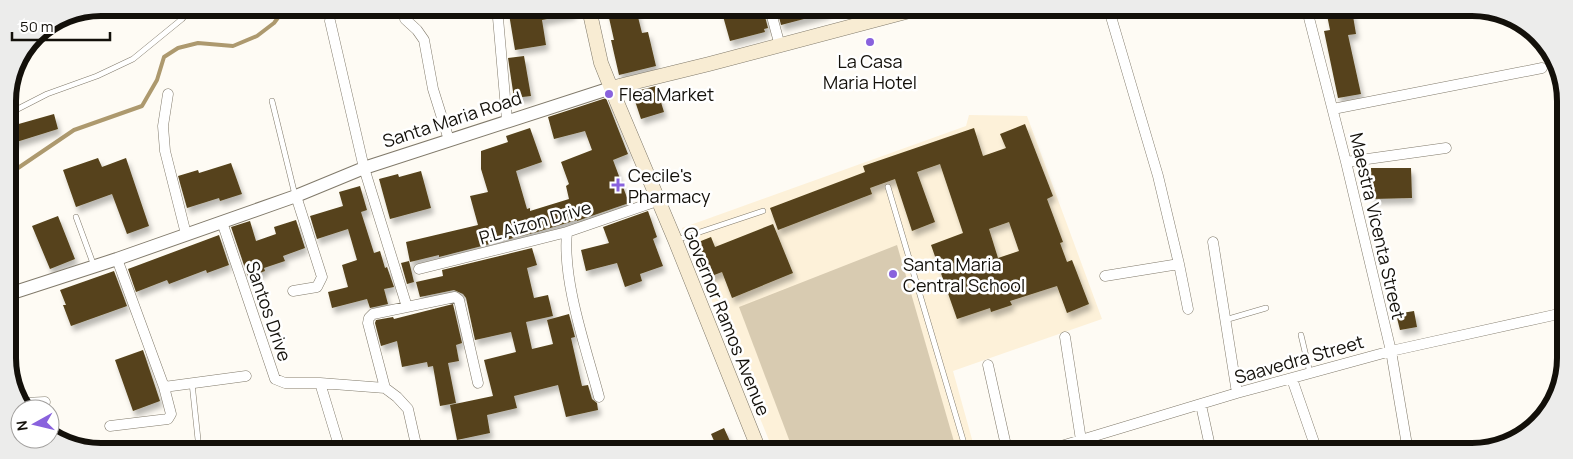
<svg xmlns="http://www.w3.org/2000/svg" width="1573" height="459" font-family="Manrope,sans-serif">
<style>
.built{fill:#fdf1d9}
.green{fill:#d8cbb1}
.lines{fill:none;stroke-linecap:round;stroke-linejoin:round}
.stream{stroke:#ad996e;stroke-width:4}
.building{fill:#56431a;fill-rule:evenodd;filter:url(#shadow)}
.service-casing{stroke:#817a6b;stroke-width:6}
.minor-casing{stroke:#817a6b;stroke-width:11}
.tertiary-casing{stroke:#817a6b;stroke-width:14}
.secondary-casing{stroke:#817a6b;stroke-width:15}
.service{stroke:#fff;stroke-width:5}
.minor{stroke:#fff;stroke-width:10}
.tertiary{stroke:#fff;stroke-width:12}
.secondary{stroke:#f8ecd3;stroke-width:14}
.poi-dot{fill:#8962dd;stroke:#fff;stroke-width:2}
.labels{text-anchor:middle;dominant-baseline:central;stroke-width:5;stroke-linejoin:round;paint-order:stroke}
.poi-label{font-size:18px;fill:#13100a;stroke:#fff;text-anchor:start}
.street-label{font-size:18px;fill:#13100a;stroke:#fff}
.rim{fill:none;stroke:#13100a;stroke-width:6}
</style>
<defs>
<filter id="shadow"><feDropShadow dx="3" dy="5.5" stdDeviation="2.5" flood-color="#0004"/></filter>
</defs>
<rect width="100%" height="100%" fill="#fefbf4"/>
<!-- built -->
<path class="built" d="M969 115 1027 116 1102 319 953 371 975 450H773L682 228 966 126Z"/>
<!-- green -->
<path class="green" d="M897 245 955 445 938 450H793L739 307Z"/>
<g class="lines">
<!-- stream -->
<path class="stream" d="M8 169 18 168 74 130 142 106 157 80 164 57 178 48 198 43 233 46 257 36 274 23 280 15 291 8"/>
</g>
<!-- building -->
<path class="building" d="M508 8 573 9V14L542 20 546 45 515 50Z
M607 9H636L642 33 648 32 656 66 619 75 611 40H614Z
M721 9H763L768 28 764 29 765 32 730 41Z
M777 9H827V13L781 25Z
M1326 10H1352L1356 34 1348 35 1361 94 1338 98 1324 31 1330 30Z
M524 56 531 96 514 98 508 58Z
M656 86 664 112 641 119 632 92Z
M606 98 628 154 613 160 629 203 577 221V220L537 232 439 257V255L410 262 406 242 478 225 470 196 488 192 481 169V151L508 142 506 136 530 128 542 162 516 171 527 209 530 208V211L569 199 566 186 569 184 561 162 592 150 585 131 554 139 548 117Z
M54 114 58 129 10 144 8 127Z
M1025 124 1053 196 1047 199 1063 242 1060 243 1067 262 1072 260 1089 304 1067 313 1057 286 1010 301 1012 305 991 312 990 308 957 319 931 245 963 233 940 164 917 172 935 222 912 231 895 179 870 188 872 194 778 230 770 208 865 172 863 166 974 128 983 156 1006 148 1000 134ZM1009 222 1019 251 998 258 989 229Z
M98 158 102 167 126 158 149 226 127 234 112 194 76 207 63 170Z
M231 163 242 194 220 201 219 198 187 208 178 176 198 170 199 173Z
M1371 168H1411L1412 198 1372 199Z
M421 171 431 208 390 219 379 179 398 174 399 177Z
M360 186 367 210 361 212 374 253 380 251 385 268 387 267 394 287 384 289 388 304 370 308 367 299 332 308 328 292 348 287 342 265 357 260 348 229 317 239 310 216 343 206 339 192Z
M648 211 657 237 653 239 663 266 640 274 642 281 625 287 617 263 586 271 581 250 609 243 603 227Z
M58 216 75 259 50 269 32 226Z
M296 220 305 248 283 256 285 261 264 268 265 271 248 277 231 227 250 221 256 241 276 234 274 227Z
M773 224 793 273 732 298 722 272 709 277 696 243 711 237 715 247Z
M219 235 229 265 207 273 206 270 169 284 167 280 136 292 128 269Z
M532 248 537 265 527 268 534 298 548 295 553 316 526 322 532 349 553 344 547 320 569 314 575 337 571 338 582 386 588 385 592 399 597 403 598 410 566 417 558 385 514 396 517 408 487 415 490 433 457 440 450 405 493 396 484 360 516 352 511 332 475 340 466 298 463 294 454 290 420 297 416 282 443 276 442 270Z
M409 261 414 282 407 284 401 263Z
M114 271 127 306 71 326 63 305H66L60 290Z
M453 304 462 343 456 345 459 361 448 363 456 403 440 406 433 366 428 367 427 362 402 367 397 341 381 346 375 323 376 320 393 317 394 319Z
M1414 311 1417 327 1400 330 1396 314Z
M143 350 160 401 133 411 115 360Z
M724 428 734 450H718L711 434Z"/>
<g class="lines">
<defs>
<path id="service" d="M272 101 295 195
M8 114 47 94 97 76 133 59 182 19 191 8
M888 187 966 450
M76 217 94 266
M676 240 763 211
M1225 320 1266 308
M1301 335 1310 373
M192 383 199 449"/>
<path id="minor" d="M770 9 780 46
M1109 10 1158 176 1179 264 1188 309
M1157 10V13
M1307 10 1346 162 1391 351 1408 451
M498 18 507 120
M405 19 417 30 424 40 433 89 449 140
M330 21 364 168 407 307
M168 94 163 126 165 151 186 234
M1333 109 1542 68
M1346 162 1446 148
M222 222 275 379 285 383H320L385 388 397 397 408 409 417 449
M567 232C562 281 586 348 599 397
M1213 242 1237 393
M419 269 567 232 657 201
M1105 276 1179 264
M293 291 317 287 322 277 296 196
M1065 337 1081 440
M988 365 1007 450
M1292 379 1317 451
M320 383 340 449
M164 387 246 376
M385 388 368 323 369 318 373 314 455 297 459 300 478 383
M24 403 45 402
M1201 405 1211 451
M110 426 168 419 171 414 164 387 117 259
M1048 450 1237 393 1391 351 1563 313"/>
<path id="tertiary" d="M9 294 117 259 296 196 364 168 611 88"/>
<path id="secondary" d="M589 9 601 63 611 88 675 240 759 450
M611 88 709 64 917 9"/>
</defs>
<!-- service casing -->
<use href="#service" class="service-casing"/>
<!-- minor casing -->
<use href="#minor" class="minor-casing"/>
<!-- tertiary casing -->
<use href="#tertiary" class="tertiary-casing"/>
<!-- secondary casing -->
<use href="#secondary" class="secondary-casing"/>
<!-- service -->
<use href="#service" class="service"/>
<!-- minor -->
<use href="#minor" class="minor"/>
<!-- tertiary -->
<use href="#tertiary" class="tertiary"/>
<!-- secondary -->
<use href="#secondary" class="secondary"/>
</g>
<!-- markers -->
<g class="poi-dot">
<circle cx="870" cy="42" r="5"/>
<circle cx="609" cy="94" r="5"/>
<path d="M615.5 177.5h5v5h5v5h-5v5h-5v-5h-5v-5h5z"/>
<circle cx="893" cy="274" r="5"/>
</g>
<g class="labels">
<!-- poi labels -->
<g class="poi-label">
<text x="870" y="61" text-anchor="middle">La Casa<tspan x="870" dy="21">Maria Hotel</tspan></text>
<text x="619" y="94">Flea Market</text>
<text x="628" y="175">Cecile's<tspan x="628" dy="21">Pharmacy</tspan></text>
<text x="903" y="264">Santa Maria<tspan x="903" dy="21">Central School</tspan></text>
</g>
<!-- street labels -->
<g class="street-label">
<text transform="translate(452 119) rotate(-18)">Santa Maria Road</text>
<text transform="translate(535 222) rotate(-16)">P.L Aizon Drive</text>
<text transform="translate(1378 226) rotate(77)">Maestra Vicenta Street</text>
<text transform="translate(269 311) rotate(71)">Santos Drive</text>
<text transform="translate(727 321) rotate(68)">Governor Ramos Avenue</text>
<text transform="translate(1299 359) rotate(-16)">Saavedra Street</text>
</g>
</g>
<!-- crop -->
<path d="M0 0H1573V459H0ZM101 16H1472A85 85 0 0 1 1557 101V358A85 85 0 0 1 1472 443H101A85 85 0 0 1 16 358V101A85 85 0 0 1 101 16Z" fill="#ececeb" fill-rule="evenodd"/>
<path class="rim" d="M101 16H1472A85 85 0 0 1 1557 101V358A85 85 0 0 1 1472 443H101A85 85 0 0 1 16 358V101A85 85 0 0 1 101 16Z"/>
<!-- north arrow -->
<g transform="translate(35 424) rotate(262)"><circle r="24" fill="#ffffff" stroke="#a19f9d"/>
<path d="M0-4L9 19L0 12L-9 19Z" fill="#8962dd"/>
<text y="-8" font-size="14" font-weight="bold" text-anchor="middle" fill="#13100a">N</text>
</g>
<!-- scale -->
<path d="M12 32v8h98v-8" fill="none" stroke="#13100a" stroke-width="2.5"/>
<text x="20" y="32" font-size="15" fill="#13100a" stroke="#ffffff" stroke-width="4" paint-order="stroke">50 m</text>
</svg>
